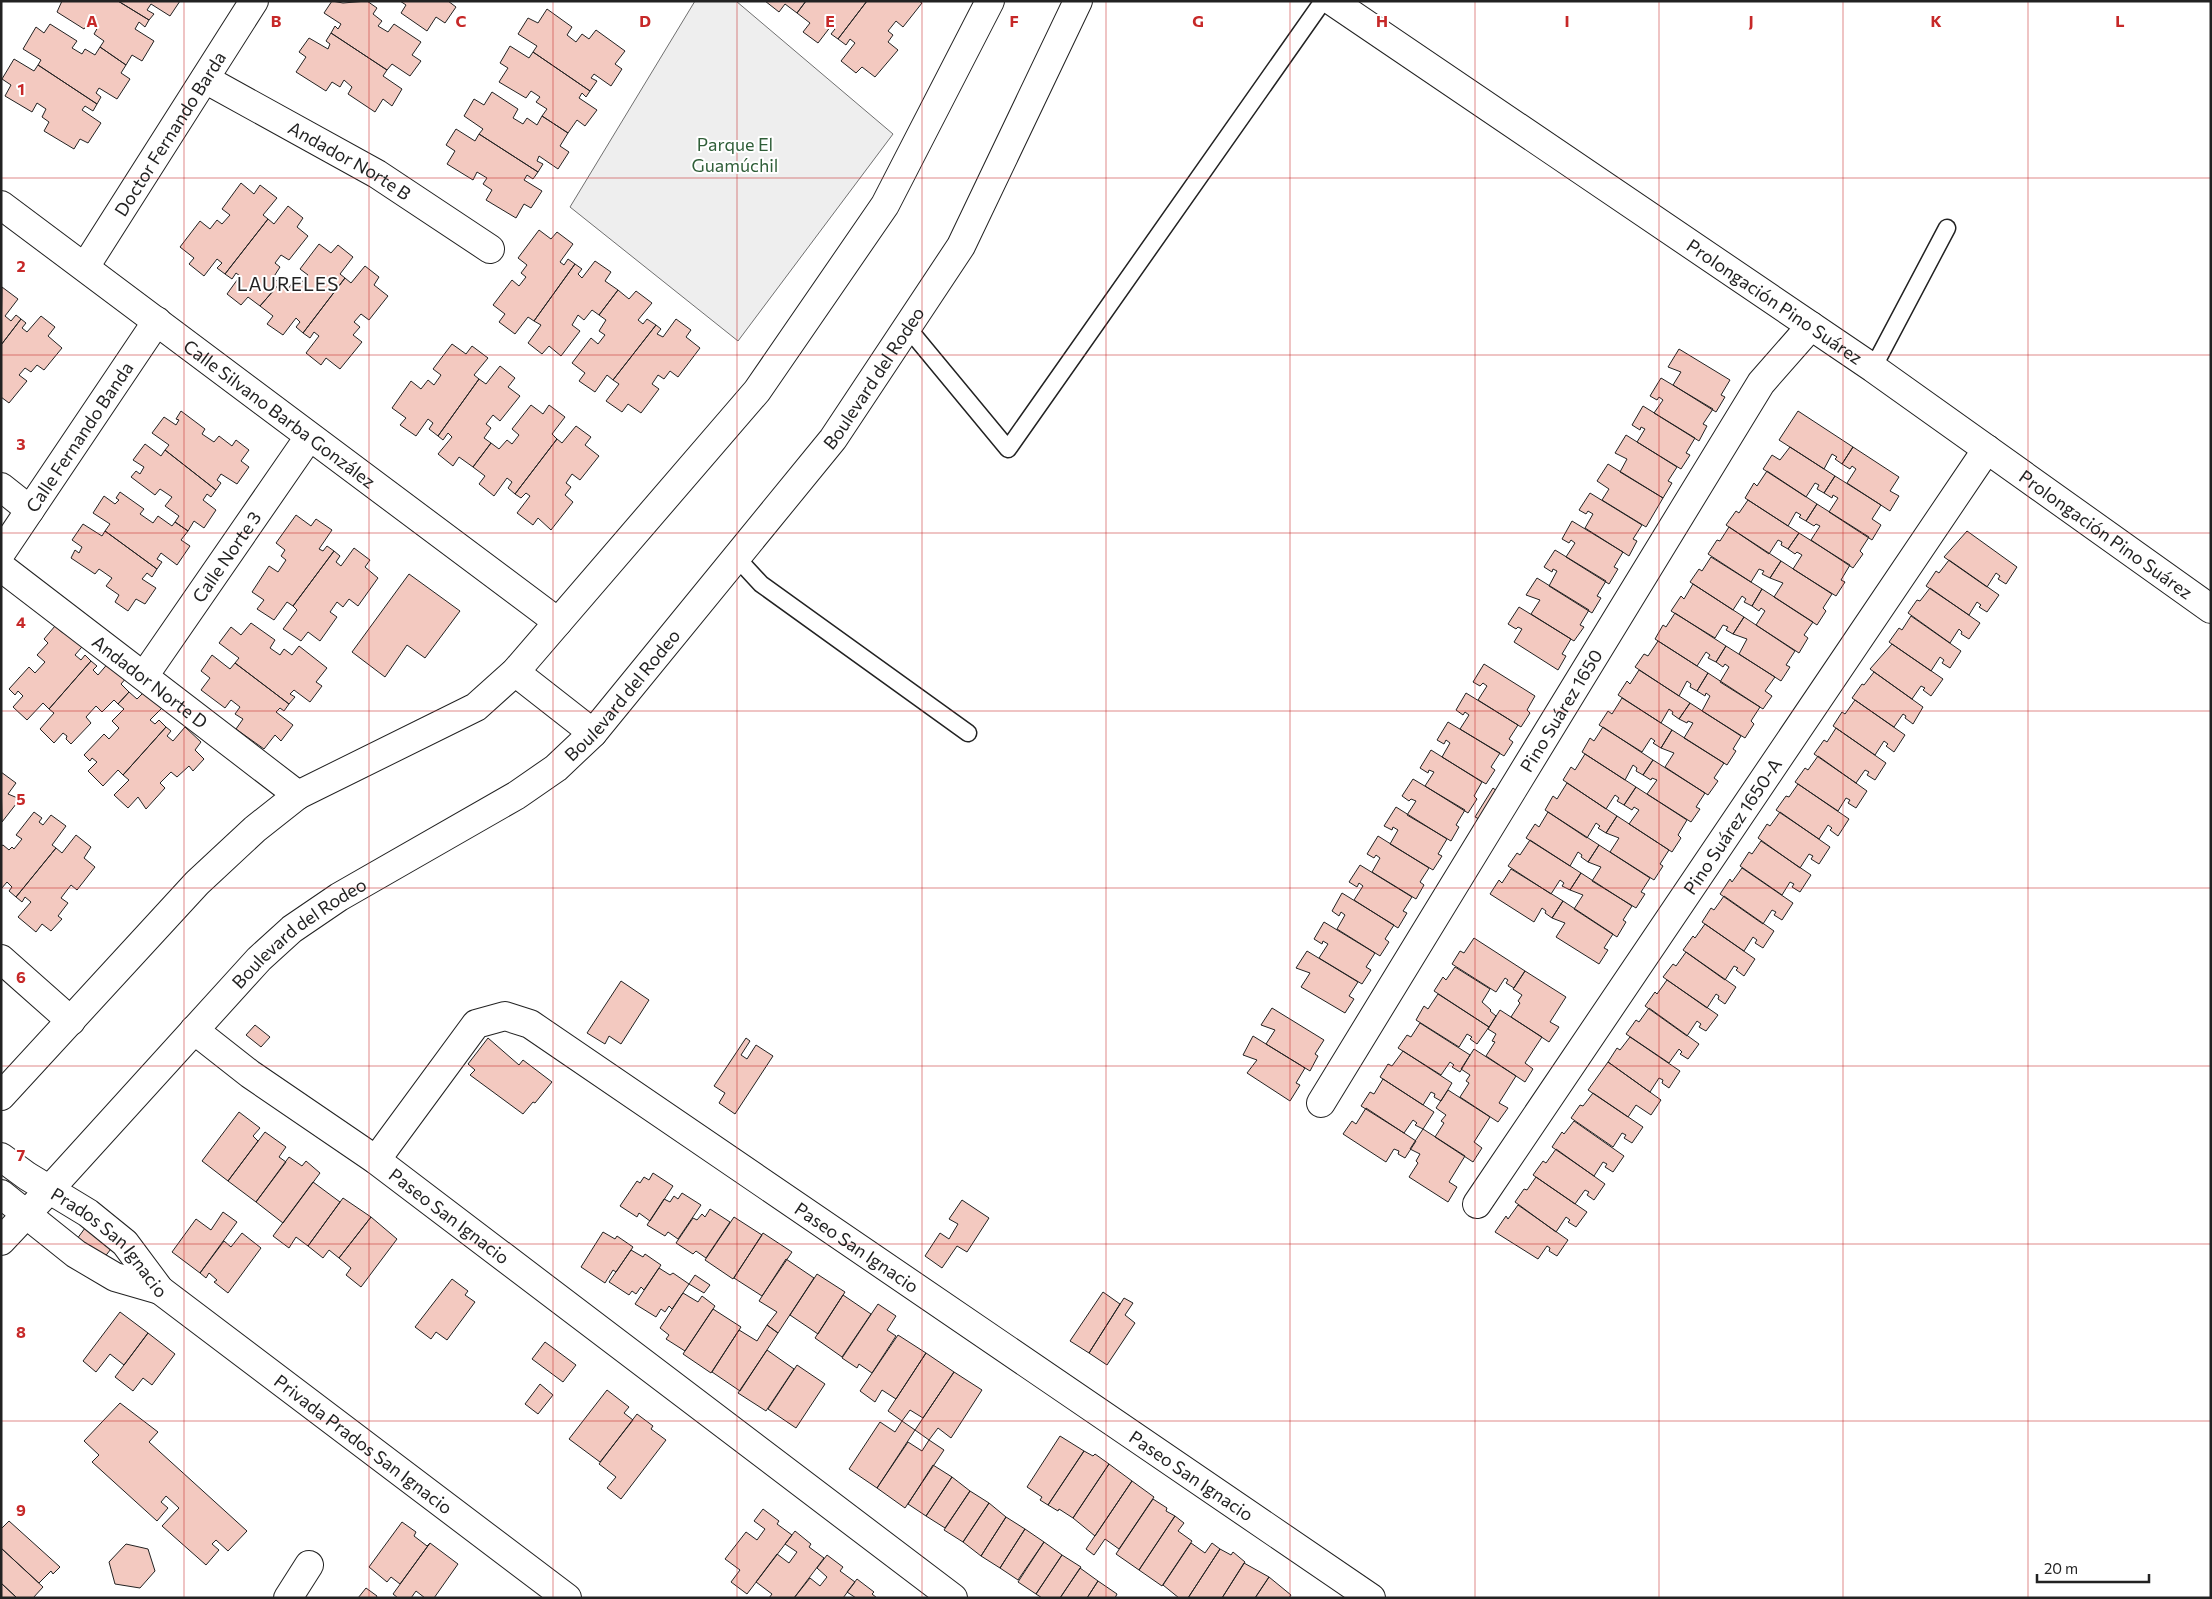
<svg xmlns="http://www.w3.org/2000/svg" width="2212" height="1599" font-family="Commissioner,sans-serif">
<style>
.green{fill:#eee;stroke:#6f6f6f}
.building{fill:#f3c9c0;stroke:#222}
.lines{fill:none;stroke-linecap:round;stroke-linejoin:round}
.lane-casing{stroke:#222;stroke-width:19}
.street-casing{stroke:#222;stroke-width:30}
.secondary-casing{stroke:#222;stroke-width:30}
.lane{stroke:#fff;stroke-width:16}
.street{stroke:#fff;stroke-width:28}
.secondary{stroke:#fff;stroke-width:28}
.grid{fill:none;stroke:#c62828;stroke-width:1;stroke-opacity:0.55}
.labels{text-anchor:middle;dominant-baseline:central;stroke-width:4;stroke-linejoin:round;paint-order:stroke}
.street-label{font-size:18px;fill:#222;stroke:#fff}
.park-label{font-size:18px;fill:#2f5e38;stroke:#fff}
.neighbourhood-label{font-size:19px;letter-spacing:1px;fill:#222;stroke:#fff}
.grid-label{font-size:16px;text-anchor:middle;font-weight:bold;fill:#c62828;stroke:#fff;stroke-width:4;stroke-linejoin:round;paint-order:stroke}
</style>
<rect width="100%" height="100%" fill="#fff"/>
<!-- green -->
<path class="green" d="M695 1H736L893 134 738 341 570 207Z"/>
<!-- building -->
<path class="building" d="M62 1H118L149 20 145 27 139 22 135 29 154 41 142 61 132 55 126 65 100 47 104 41 94 34 98 27 89 22 84 29 57 12Z
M118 1H180L170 16 151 4 147 10 154 14 149 20Z
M332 1 343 3 367 1 377 8 373 14 382 21 378 26 388 32 394 24 421 42 412 55 421 61 410 76 392 64 387 70 331 33 335 26 338 29 341 24 324 13Z
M400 1H448L456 7 445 23 436 17 427 31 401 13 406 5Z
M765 1H806L797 13 785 4 779 12Z
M806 1H867L838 39 831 34 835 29 831 26 818 43 803 32 810 23 797 13Z
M867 1H919L922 3 903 27 896 21 888 31 893 35 888 42 898 50 875 77 862 67 856 73 841 61 855 43 850 39 846 45 838 39Z
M547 9 572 27 567 35 576 42 582 34 589 39 596 30 625 51 615 64 622 69 611 86 594 74 591 78 597 81 590 91 533 52 537 46 518 34 528 18 538 23Z
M50 24 77 41 72 48 82 54 85 49 95 55 100 47 126 65 121 73 130 79 117 99 99 88 96 93 101 97 97 104 38 65 41 60 23 49 36 27 44 33Z
M331 33 387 70 383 76 402 89 392 106 383 99 375 112 348 94 352 87 344 80 340 87 332 82 326 91 296 72 306 57 299 52 309 38 328 49 330 44 326 41Z
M510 46 529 58 533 52 590 91 586 97 582 93 579 98 597 110 585 126 577 120 568 133 542 116 547 109 536 102 540 97 531 91 526 98 499 82 508 68 500 63Z
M14 59 34 71 38 65 97 104 93 111 85 106 82 110 101 123 88 143 80 139 74 149 44 131 49 122 42 117 46 109 37 103 32 112 5 96 11 85 2 79Z
M492 92 518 109 513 118 523 124 527 118 537 125 542 116 568 133 560 146 569 152 558 169 539 156 537 161 543 164 538 172 479 134 483 129 464 116 474 99 484 105Z
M456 129 475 141 479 134 538 172 533 179 527 175 524 180 542 191 531 208 524 204 516 218 486 200 492 190 483 184 487 178 477 172 473 180 447 164 455 151 446 145Z
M241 183 254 194 260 185 277 198 263 215 268 219 225 274 217 268 222 263 217 259 204 276 189 264 194 258 180 247 200 221 210 229 217 220 222 224 230 215 222 209Z
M288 206 303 218 297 227 308 236 289 260 281 255 275 263 280 267 273 278 280 283 260 306 248 297 241 305 227 294 240 276 236 273 232 279 225 274 268 219 274 224Z
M539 230 551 239 557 232 573 244 560 262 564 265 568 259 575 264 534 321 528 317 515 334 499 322 505 314 493 305 512 280 519 286 526 277 521 273 527 265 518 258Z
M319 244 331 253 338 245 353 257 340 274 345 278 303 333 296 327 300 322 296 318 283 335 267 324 273 316 260 306 280 283 288 289 295 279 301 283 308 275 300 269Z
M595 261 611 272 605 281 618 290 599 315 592 310 584 320 578 315 572 325 580 331 561 356 549 346 542 354 528 343 541 325 534 321 575 264 582 269 578 274 582 278Z
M365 266 379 277 374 285 388 296 369 320 361 314 354 322 360 327 353 335 362 342 340 369 326 358 321 365 306 353 319 336 314 332 310 338 303 333 345 278 351 283Z
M2 287 18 299 5 316 11 321 16 315 21 319 1 345Z
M618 290 629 299 636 291 652 303 638 320 643 324 647 319 656 325 613 380 607 375 595 392 579 381 585 373 572 363 591 338 598 344 605 335 599 331 606 320 599 315Z
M41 316 55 327 48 336 62 348 44 370 37 365 31 372 25 368 19 375 27 381 9 403 1 397V345L21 319 26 323 22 328 27 332Z
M676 319 691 330 686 337 700 348 678 377 670 371 664 379 658 375 652 384 659 389 641 413 628 404 622 412 606 401 619 384 613 380 656 325 661 329 657 334 663 337Z
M452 344 466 354 472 346 488 358 474 375 479 379 438 436 429 429 433 423 428 419 416 436 400 425 406 418 392 408 411 381 421 389 428 380 434 385 441 375 433 369Z
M1679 349 1730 380 1721 395 1725 397 1716 412 1673 385 1681 372 1668 367Z
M500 366 515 378 508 387 520 396 500 421 493 415 486 424 491 428 484 438 491 443 473 467 459 457 453 466 438 454 452 437 448 433 443 440 438 436 479 379 486 384Z
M1661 378 1713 409 1703 424 1707 426 1699 441 1654 413 1663 400 1659 397 1657 400 1650 396Z
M531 405 543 414 549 405 565 417 552 434 557 439 515 494 508 488 512 482 507 478 494 496 479 484 485 476 473 467 491 443 499 449 507 440 512 444 519 435 512 429Z
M1643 406 1695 438 1686 453 1690 455 1681 469 1637 442 1645 429 1641 427 1640 430 1632 425Z
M181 411 205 429 202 434 214 442 219 436 232 446 236 440 249 450 241 461 249 467 237 484 221 474 217 480 221 483 216 490 165 450 169 445 152 433 164 417 176 425 179 420 176 419Z
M1798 411 1853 447 1842 464 1835 459 1837 457 1832 454 1824 469 1779 440Z
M576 426 591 437 585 445 599 456 580 480 572 474 566 483 571 487 565 495 573 502 551 530 538 518 533 525 517 513 530 496 526 493 521 498 515 494 557 439 562 443Z
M1626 435 1677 467 1668 481 1672 483 1663 498 1620 472 1627 459 1615 453Z
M145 444 161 456 165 450 216 490 211 497 207 494 203 500 216 510 204 528 194 521 188 531 175 522 179 516 165 506 172 497 160 489 155 495 131 477 136 471 140 474 144 467 133 460Z
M1790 447 1835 476 1824 493 1817 489 1819 485 1815 483 1806 497 1763 469 1772 455 1780 460Z
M1853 447 1899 477 1890 491 1899 496 1890 511 1847 483 1856 469 1852 466 1850 469 1842 464Z
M1608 464 1663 498 1646 527 1602 500 1609 489 1597 481Z
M1767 471 1817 504 1806 521 1799 517 1801 515 1796 512 1788 526 1745 498 1754 483 1757 486Z
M1835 476 1881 505 1872 519 1881 525 1872 540 1829 512 1838 498 1833 495 1832 498 1824 493Z
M120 492 144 509 140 514 153 523 158 516 172 526 175 522 188 531 181 540 190 546 177 565 161 553 157 559 162 562 157 569 105 531 110 524 93 513 104 496 115 504 119 500 116 498Z
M1590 493 1642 525 1633 539 1637 541 1629 556 1585 528 1593 514 1588 511 1586 514 1579 510Z
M1748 500 1799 533 1788 549 1781 545 1782 542 1778 540 1769 554 1726 525 1736 511 1739 513Z
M1817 504 1869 537 1860 551 1863 554 1853 568 1811 540 1820 526 1816 524 1814 526 1806 521Z
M296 515 311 526 316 519 332 530 319 549 323 551 327 546 334 551 293 606 287 602 274 620 257 609 264 600 252 592 269 566 278 572 286 560 281 556 285 550 276 543Z
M1572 521 1623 552 1614 567 1618 569 1609 584 1566 557 1575 543 1571 540 1569 543 1562 539Z
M83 524 102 536 105 531 157 569 152 577 147 573 142 579 156 588 145 604 136 599 128 611 115 602 119 595 106 586 112 578 99 569 95 574 71 558 75 550 79 553 82 547 72 540Z
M1729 527 1781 561 1770 578 1762 574 1764 571 1759 569 1751 582 1708 554 1717 540 1720 541Z
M1967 531 2017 567 2006 584 1998 579 2000 576 1996 573 1987 587 1944 557Z
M1799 533 1850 565 1841 580 1845 582 1836 596 1793 569 1802 555 1797 552 1795 554 1788 549Z
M354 548 370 560 365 567 378 578 358 606 349 599 343 607 337 602 330 612 337 617 320 641 308 632 301 641 283 629 297 610 293 606 334 551 340 556 336 562 341 566Z
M1555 550 1606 581 1597 596 1601 598 1592 613 1549 586 1557 571 1553 569 1552 572 1544 567Z
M1711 557 1762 589 1752 606 1744 602 1746 599 1742 596 1733 610 1690 582 1699 569 1702 571Z
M1949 560 1999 595 1987 612 1979 607 1981 605 1977 602 1969 615 1926 586 1936 571 1939 573Z
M1781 561 1832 594 1823 608 1826 611 1817 625 1774 597 1783 583 1770 578Z
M409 574 460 611 425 658 407 645 385 677 352 652Z
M1537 578 1589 610 1580 625 1584 627 1574 641 1531 614 1540 600 1526 595Z
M1693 584 1744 617 1733 634 1726 630 1728 627 1723 625 1715 638 1671 611 1681 596 1684 599Z
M1930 588 1980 623 1969 639 1961 634 1962 632 1959 629 1950 643 1908 613 1917 600 1920 601Z
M1762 589 1813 622 1804 635 1808 638 1799 653 1756 625 1765 611 1761 608 1759 611 1752 606Z
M1519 607 1571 639 1562 654 1566 656 1558 670 1514 642 1522 629 1518 627 1516 629 1508 624Z
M1675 613 1726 646 1716 662 1708 658 1710 655 1706 652 1697 666 1655 639 1663 625 1666 627Z
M1911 616 1961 651 1950 668 1942 663 1944 660 1940 657 1931 671 1889 642 1899 628 1902 630Z
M1744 617 1795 651 1786 665 1790 667 1781 681 1739 654 1747 639 1733 634Z
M251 623 275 640 270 648 280 655 284 649 292 655 299 646 327 668 316 682 322 686 310 702 294 690 290 694 295 697 289 704 235 663 239 658 219 643 231 627 241 635Z
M55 626 63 633 70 626 87 641 75 655 81 660 85 655 91 661 49 709 43 703 27 720 13 707 23 696 18 691 15 695 9 689 29 667 35 673 45 662 37 655 48 643 44 639Z
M1658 641 1708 673 1697 691 1690 687 1691 684 1687 681 1679 696 1635 667 1644 654 1648 656Z
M1892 644 1943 679 1931 696 1923 690 1925 688 1921 686 1912 699 1870 669Z
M1726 646 1775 677 1765 691 1772 696 1763 709 1720 682 1729 667 1725 664 1723 667 1716 662Z
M212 655 230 669 235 663 289 704 284 711 280 708 276 712 293 725 281 741 275 735 264 749 236 729 243 719 235 714 240 707 231 700 225 708 201 690 210 678 201 671Z
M91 661 97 666 93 670 98 675 110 661 127 677 121 684 129 692 118 704 114 700 102 712 96 706 86 717 91 723 71 744 66 739 67 736 63 733 54 743 40 729 54 713 49 709Z
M1484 664 1535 696 1527 710 1530 713 1521 727 1478 700 1487 686 1483 683 1480 686 1473 682Z
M1639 670 1690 703 1679 719 1672 714 1673 712 1669 709 1661 723 1618 695 1627 681 1630 684Z
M1874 672 1923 707 1913 724 1905 718 1906 716 1903 714 1894 727 1852 698 1862 684 1864 685Z
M1708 673 1760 707 1751 721 1754 724 1745 738 1702 711 1710 696 1706 693 1705 696 1697 691Z
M129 692 137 699 144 692 162 708 150 720 155 724 159 720 166 727 123 775 118 770 103 786 88 771 97 762 92 758 90 761 84 755 104 734 109 739 119 728 112 721 124 709 118 704Z
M1466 693 1518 725 1509 739 1513 742 1504 756 1460 729 1469 715 1465 712 1463 715 1456 710Z
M1622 698 1672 730 1661 748 1653 743 1655 741 1651 738 1642 752 1599 725 1608 711 1612 714Z
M1855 700 1905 735 1894 752 1886 746 1888 744 1884 741 1875 755 1833 726 1842 712 1845 714Z
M1690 703 1741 736 1733 749 1736 751 1727 765 1684 738 1693 723 1688 721 1687 723 1679 719Z
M1448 722 1500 753 1491 767 1495 770 1486 784 1442 757 1450 743 1446 740 1444 744 1437 740Z
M166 727 171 731 167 736 173 741 185 727 201 742 195 750 204 759 193 771 189 766 177 777 171 772 160 783 165 788 146 809 138 797 128 808 114 795 129 780 123 775Z
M1603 727 1653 760 1643 775 1636 771 1637 768 1633 765 1625 780 1582 752 1590 738 1594 741Z
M1836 728 1886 763 1875 780 1867 775 1869 772 1865 770 1856 783 1814 754 1824 740 1827 742Z
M1672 730 1724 763 1714 778 1718 781 1708 795 1665 767 1674 753 1661 748Z
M1431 750 1482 782 1474 796 1477 799 1468 813 1425 786 1434 772 1429 770 1428 773 1420 768Z
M1585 754 1636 787 1624 805 1617 801 1619 798 1615 795 1606 809 1563 780 1571 767 1575 770Z
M1818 756 1867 791 1856 808 1848 803 1850 800 1846 798 1838 811 1795 782 1805 768 1808 770Z
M1653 760 1705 793 1696 807 1700 809 1691 822 1647 794 1657 780 1652 778 1651 780 1643 775Z
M1 772 16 783 8 794 20 799 2 822Z
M1413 779 1465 810 1456 825 1459 827 1451 841 1407 815 1416 801 1411 799 1409 801 1402 796Z
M1567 783 1617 816 1606 833 1598 828 1600 826 1596 823 1587 838 1545 810 1553 796 1557 799Z
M1798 784 1849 819 1838 836 1830 830 1832 828 1828 825 1819 839 1776 810 1786 796 1789 797Z
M1636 787 1687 820 1678 835 1681 838 1672 852 1629 824 1639 810 1634 807 1632 810 1624 805Z
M1493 788 1498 792 1481 820 1475 817Z
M1396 807 1447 839 1438 854 1442 856 1433 870 1390 844 1398 830 1393 827 1392 830 1384 826Z
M34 812 42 818 39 822 43 825 51 815 66 826 52 845 56 848 16 897 9 891 12 887 7 882 1 889V846L3 845 9 850 12 847 14 849 22 839 16 835Z
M1548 812 1599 845 1588 862 1581 857 1582 855 1578 852 1570 866 1526 838 1535 824 1539 827Z
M1780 812 1830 847 1819 864 1811 859 1813 856 1809 854 1800 868 1758 838 1767 824 1770 826Z
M1617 816 1669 850 1660 864 1663 866 1654 880 1610 852 1619 838 1606 833Z
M76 835 91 847 84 858 95 867 77 890 71 885 61 898 68 903 58 916 62 919 51 931 42 924 36 932 18 917 31 902 25 897 22 902 16 897 56 848 62 853Z
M1378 836 1429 868 1420 882 1424 885 1416 899 1372 872 1380 858 1376 855 1374 858 1367 854Z
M1530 840 1581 873 1570 890 1562 886 1564 883 1560 880 1551 894 1508 866 1517 853 1520 855Z
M1761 841 1811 875 1800 892 1792 887 1794 884 1790 882 1782 895 1740 866 1749 852 1752 854Z
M1599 845 1650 878 1641 892 1645 894 1636 908 1592 881 1601 867 1588 862Z
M1360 865 1412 897 1403 911 1407 913 1398 928 1354 900 1363 886 1359 883 1357 887 1349 882Z
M1742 868 1793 903 1782 920 1774 915 1776 912 1772 910 1763 924 1720 894 1730 879 1732 882Z
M1511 869 1563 901 1552 918 1545 913 1546 911 1542 908 1534 922 1490 894 1499 880 1502 883Z
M1581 873 1632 906 1623 920 1626 922 1617 937 1574 909 1583 895 1570 890Z
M1342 893 1394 925 1385 939 1389 942 1380 956 1337 929 1345 915 1341 912 1339 916 1332 911Z
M1724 896 1774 931 1763 948 1755 943 1757 940 1753 937 1744 951 1702 922 1711 908 1714 910Z
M1563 901 1613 934 1604 948 1608 950 1599 964 1556 937 1565 923 1552 918Z
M1324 922 1375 953 1366 967 1371 970 1362 984 1319 958 1328 944 1323 941 1322 944 1314 939Z
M1705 924 1755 959 1744 976 1736 970 1738 968 1734 966 1725 980 1683 950 1693 936 1695 938Z
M1474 938 1525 971 1514 988 1506 983 1508 980 1505 978 1496 992 1452 964 1460 951 1464 953Z
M1307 951 1358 982 1349 996 1354 999 1345 1013 1301 987 1310 973 1296 968Z
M1686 952 1736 987 1725 1004 1718 999 1719 996 1716 994 1707 1008 1663 977 1673 964 1676 966Z
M1455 967 1490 989 1482 1002 1491 1010 1490 1011 1496 1016 1489 1027 1434 991 1443 977 1446 980Z
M1525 971 1566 997 1550 1022 1559 1027 1549 1042 1511 1017 1520 1003 1518 1001 1522 995 1513 989Z
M1667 980 1718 1015 1706 1031 1699 1027 1701 1024 1697 1021 1687 1036 1645 1006 1655 992 1657 994Z
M621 981 649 1000 621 1044 609 1036 605 1044 587 1033Z
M1438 994 1489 1027 1477 1044 1470 1039 1472 1037 1467 1034 1459 1047 1416 1020 1424 1006 1428 1009Z
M1272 1008 1324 1040 1315 1054 1318 1056 1310 1071 1266 1044 1275 1030 1261 1025Z
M1649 1008 1699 1044 1688 1059 1680 1054 1682 1052 1679 1049 1669 1063 1626 1034 1636 1020 1639 1022Z
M1500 1010 1542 1037 1525 1063 1533 1069 1525 1082 1486 1056 1495 1042 1492 1041 1496 1034 1488 1029Z
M1420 1023 1470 1055 1460 1072 1452 1067 1454 1065 1450 1062 1441 1075 1398 1048 1407 1035 1411 1037Z
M255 1025 270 1037 261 1047 246 1035Z
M1253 1036 1305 1068 1296 1083 1300 1085 1290 1101 1247 1073 1257 1060 1243 1055Z
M1630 1037 1680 1071 1669 1088 1662 1083 1663 1080 1659 1078 1650 1092 1608 1062 1617 1048 1620 1050Z
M488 1038 519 1065 523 1060 552 1082 535 1103 533 1102 523 1114 470 1075 475 1070 468 1064Z
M746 1038 750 1041 741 1055 747 1059 756 1045 773 1056 735 1114 719 1103 725 1093 714 1086Z
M1474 1049 1516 1076 1499 1103 1508 1108 1498 1122 1460 1097 1469 1083 1466 1081 1470 1075 1461 1069Z
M1403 1051 1452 1083 1441 1101 1434 1097 1435 1094 1431 1092 1423 1105 1380 1077 1388 1064 1392 1066Z
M1608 1062 1661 1100 1651 1115 1636 1105 1628 1117 1588 1090Z
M1383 1079 1434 1112 1423 1129 1415 1125 1417 1123 1413 1120 1404 1133 1361 1106 1370 1092 1374 1094Z
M1448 1090 1490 1117 1474 1142 1482 1148 1473 1162 1435 1137 1444 1123 1441 1121 1446 1115 1436 1108Z
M1593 1093 1643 1127 1632 1143 1624 1138 1626 1135 1622 1133 1613 1147 1571 1118 1580 1105 1583 1106Z
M1366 1108 1416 1141 1405 1158 1398 1154 1399 1151 1394 1149 1386 1162 1343 1134 1352 1121 1356 1124Z
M239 1112 260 1128 253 1136 258 1141 228 1181 202 1161Z
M1574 1121 1624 1156 1613 1172 1605 1167 1607 1164 1603 1162 1594 1176 1552 1147 1562 1132 1564 1134Z
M1423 1129 1465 1156 1449 1182 1457 1187 1448 1202 1409 1177 1418 1163 1416 1161 1420 1154 1410 1149Z
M265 1132 286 1147 279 1157 286 1162 256 1202 228 1181Z
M1556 1149 1605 1184 1594 1200 1587 1195 1589 1192 1585 1190 1575 1204 1533 1175 1543 1161 1546 1163Z
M289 1157 302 1166 306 1161 320 1173 283 1223 256 1202Z
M653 1173 673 1186 650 1221 639 1213 637 1217 620 1206 637 1181 640 1183 644 1177 649 1180Z
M1536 1177 1587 1212 1576 1227 1568 1222 1570 1220 1566 1217 1556 1232 1515 1202 1524 1189 1527 1190Z
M313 1182 340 1202 308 1246 296 1237 289 1248 273 1236Z
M682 1193 701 1205 678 1239 668 1232 665 1236 647 1225 664 1199 670 1202 674 1196 678 1199Z
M343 1198 371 1217 339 1258 329 1250 323 1258 308 1246Z
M962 1200 989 1218 967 1252 957 1246 942 1268 925 1256 940 1233 949 1239 958 1224 949 1219Z
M1518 1205 1568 1240 1557 1256 1549 1251 1550 1248 1547 1246 1538 1259 1495 1232 1506 1216 1508 1219Z
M710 1209 730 1222 706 1258 696 1251 693 1254 676 1243 693 1218 697 1220 702 1214 705 1217Z
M223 1212 237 1222 200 1273 172 1252 196 1219 211 1230Z
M371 1217 397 1239 361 1287 346 1275 351 1268 339 1258Z
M734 1217 762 1235 733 1279 705 1260Z
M88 1224 114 1245 100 1263 74 1243Z
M603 1232 615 1239 617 1236 633 1247 616 1272 613 1270 605 1283 581 1267Z
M242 1233 261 1248 228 1293 214 1282 217 1280 209 1273 206 1278 200 1273 224 1241 231 1247Z
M763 1233 792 1252 762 1296 734 1278Z
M631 1250 643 1257 645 1254 661 1265 644 1290 641 1287 636 1294 632 1291 629 1295 609 1282Z
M786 1259 814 1278 778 1333 767 1325 777 1312 759 1301Z
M659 1268 670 1275 673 1273 689 1284 672 1309 669 1306 665 1312 661 1309 656 1317 635 1304Z
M817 1274 845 1292 818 1334 790 1315Z
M695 1275 710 1285 704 1293 689 1284Z
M452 1279 468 1291 465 1295 475 1302 447 1340 436 1332 431 1339 415 1327Z
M1103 1292 1120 1304 1089 1353 1070 1341Z
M683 1293 698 1302 702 1296 715 1306 685 1351 666 1339 669 1335 660 1328Z
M843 1295 871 1314 842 1357 815 1338Z
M1124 1298 1133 1303 1125 1315 1135 1323 1107 1365 1089 1353Z
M878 1304 896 1316 887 1330 896 1336 872 1373 859 1364 857 1368 842 1358Z
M713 1309 741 1327 711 1373 683 1354Z
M120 1312 148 1333 124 1365 110 1354 96 1372 83 1361Z
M767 1325 778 1333 740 1391 712 1372 739 1330 757 1341Z
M148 1333 175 1354 152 1385 143 1378 133 1391 115 1377Z
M898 1335 926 1353 896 1399 882 1390 875 1402 860 1391Z
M545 1342 576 1365 563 1382 532 1359Z
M767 1350 794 1369 766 1411 738 1393Z
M926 1353 954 1372 923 1418 910 1410 902 1421 888 1411Z
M797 1365 825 1384 796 1428 768 1409Z
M954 1372 982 1390 951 1438 938 1428 929 1440 915 1430Z
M540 1384 553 1395 538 1414 525 1404Z
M607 1390 629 1407 624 1413 633 1420 600 1462 569 1439Z
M120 1403 158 1432 149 1442 247 1531 228 1551 216 1540 212 1544 219 1550 206 1565 162 1526 179 1508 166 1496 161 1502 168 1508 157 1521 92 1462 99 1455 84 1441Z
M637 1414 653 1426 651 1429 666 1440 621 1499 607 1488 616 1477 599 1464Z
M902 1421 915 1430 877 1488 849 1469 880 1422 895 1432Z
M1060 1436 1084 1451 1048 1505 1040 1500 1042 1497 1027 1487Z
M929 1440 944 1450 905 1508 877 1488 908 1442 922 1451Z
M1084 1451 1093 1456 1095 1454 1109 1464 1073 1518 1059 1509 1058 1511 1048 1505Z
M1109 1464 1132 1481 1095 1536 1073 1518Z
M933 1465 952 1477 926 1516 908 1504Z
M952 1477 970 1491 945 1528 926 1516Z
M1132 1481 1154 1497 1119 1549 1105 1539 1094 1555 1086 1549Z
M970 1491 989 1503 963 1542 944 1530Z
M1153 1499 1167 1508 1166 1511 1175 1516 1139 1570 1116 1554Z
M989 1503 1006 1517 981 1556 963 1542Z
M763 1509 779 1521 777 1524 792 1535 747 1594 731 1582 740 1570 725 1559 746 1532 757 1540 765 1529 754 1521Z
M1175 1516 1184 1523 1178 1531 1192 1541 1162 1586 1139 1570Z
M1006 1517 1025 1529 1000 1568 981 1556Z
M9 1521 60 1567 53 1574 51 1571 39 1583 1 1548V1529Z
M402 1522 416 1532 414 1536 427 1546 430 1543 400 1584 391 1577 387 1582 369 1567Z
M1025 1529 1044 1542 1018 1580 1000 1568Z
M795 1531 811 1544 809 1547 824 1558 794 1598H769L772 1594 756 1582 777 1554 789 1563 797 1552 785 1544Z
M1044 1542 1062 1555 1036 1594 1018 1582Z
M430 1543 458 1564 434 1598H425L416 1591 411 1598H398L393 1594Z
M1191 1543 1205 1553 1212 1543 1220 1549 1188 1598H1179L1163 1585Z
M126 1544 148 1549 155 1571 140 1588 115 1584 109 1562Z
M1 1548 43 1587 33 1598H17L1 1583Z
M1220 1549 1231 1555 1233 1552 1245 1562 1222 1598H1188Z
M827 1555 843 1567 840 1571 855 1582 843 1598H794L810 1578 820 1586 827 1577 817 1568Z
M1062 1555 1081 1567 1060 1598H1042L1036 1594Z
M1244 1563 1269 1577 1255 1598H1222Z
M1080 1568 1098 1581 1087 1598H1060Z
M1269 1577 1291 1595 1289 1598H1255Z
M857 1579 874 1592 872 1594 877 1598H856L847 1592Z
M1098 1581 1117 1594 1115 1598H1087Z
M1 1583 17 1598H1Z
M366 1588 377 1596 376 1598H358Z"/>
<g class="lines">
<defs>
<path id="lane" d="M907 327 1008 449 1323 1
M1873 368 1947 228
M736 557 761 584 968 733"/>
<g id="street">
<path id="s1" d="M1332 1 1873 368 2211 609"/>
<path id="s2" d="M205 79 377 174 490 249"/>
<path id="s3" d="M1 205 558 622"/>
<path id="s4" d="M85 267 254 1"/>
<path d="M1 487 30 510"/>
<path id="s5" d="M1 553 157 321"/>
<path id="s6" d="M1 567 298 795"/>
<path id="s7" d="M144 676 309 437"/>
<path d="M1 959 71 1021"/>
<path id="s8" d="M194 1030 250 1074 376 1160 953 1598"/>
<path id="s9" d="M1321 1103 1761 383 1811 326"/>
<path id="s10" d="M1 1157 27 1176 88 1213 125 1243 160 1290 567 1598"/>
<path id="s11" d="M376 1160 476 1024 505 1016 530 1024 1371 1598"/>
<path d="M1 1194 76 1254 115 1277 160 1290"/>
<path id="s12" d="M1477 1204 1987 449"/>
<path d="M288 1598 309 1565"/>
</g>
<g id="secondary">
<path d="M515 672 593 733"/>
<path d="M1 1096 197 883 255 829 298 795 476 707 515 672 757 391 885 205 990 1"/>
<path id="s13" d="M1 1241 50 1189 259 959 292 929 339 897 517 795 556 768 593 733 833 439 961 246 1078 1"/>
</g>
</defs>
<!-- lane casing -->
<use href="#lane" class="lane-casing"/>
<!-- street casing -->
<use href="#street" class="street-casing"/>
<!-- secondary casing -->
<use href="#secondary" class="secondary-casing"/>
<!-- lane -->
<use href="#lane" class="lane"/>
<!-- street -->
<use href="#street" class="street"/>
<!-- secondary -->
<use href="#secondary" class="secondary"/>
</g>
<!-- grid -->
<path class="grid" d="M184 1V1598M369 1V1598M553 1V1598M737 1V1598M922 1V1598M1106 1V1598M1290 1V1598M1475 1V1598M1659 1V1598M1843 1V1598M2028 1V1598M1 178H2211M1 355H2211M1 533H2211M1 711H2211M1 888H2211M1 1066H2211M1 1244H2211M1 1421H2211"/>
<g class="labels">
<!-- street labels -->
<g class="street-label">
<text stroke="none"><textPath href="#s4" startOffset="158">Doctor Fernando Barda</textPath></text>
<text stroke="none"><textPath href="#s2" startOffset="166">Andador Norte B</textPath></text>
<text stroke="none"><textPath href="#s1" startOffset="535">Prolongación Pino Suárez</textPath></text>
<text stroke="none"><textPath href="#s13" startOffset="1240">Boulevard del Rodeo</textPath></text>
<text stroke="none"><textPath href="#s3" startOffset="348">Calle Silvano Barba González</textPath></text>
<text stroke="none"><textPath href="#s5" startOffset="140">Calle Fernando Banda</textPath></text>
<text stroke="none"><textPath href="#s1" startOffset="940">Prolongación Pino Suárez</textPath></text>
<text stroke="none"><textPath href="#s7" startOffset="145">Calle Norte 3</textPath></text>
<text stroke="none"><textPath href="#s6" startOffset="188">Andador Norte D</textPath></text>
<text stroke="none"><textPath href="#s13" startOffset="835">Boulevard del Rodeo</textPath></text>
<text stroke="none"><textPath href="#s9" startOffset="460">Pino Suárez 1650</textPath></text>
<text stroke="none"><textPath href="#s12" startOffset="456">Pino Suárez 1650-A</textPath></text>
<text stroke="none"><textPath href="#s13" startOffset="430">Boulevard del Rodeo</textPath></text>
<text stroke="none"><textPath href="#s8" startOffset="316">Paseo San Ignacio</textPath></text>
<text stroke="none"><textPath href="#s10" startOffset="139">Prados San Ignacio</textPath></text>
<text stroke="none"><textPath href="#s11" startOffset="621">Paseo San Ignacio</textPath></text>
<text stroke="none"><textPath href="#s10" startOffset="465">Privada Prados San Ignacio</textPath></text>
<text stroke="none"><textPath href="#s11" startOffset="1026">Paseo San Ignacio</textPath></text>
</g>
<!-- park labels -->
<g class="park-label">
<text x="735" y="144">Parque El<tspan x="735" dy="21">Guamúchil</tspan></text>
</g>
<!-- neighbourhood labels -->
<g class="neighbourhood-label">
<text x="288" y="283">LAURELES</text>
</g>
</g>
<g class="grid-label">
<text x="92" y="27">A</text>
<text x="276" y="27">B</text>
<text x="461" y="27">C</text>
<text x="645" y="27">D</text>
<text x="830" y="27">E</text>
<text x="1014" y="27">F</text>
<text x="1198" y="27">G</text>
<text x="1382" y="27">H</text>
<text x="1567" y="27">I</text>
<text x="1751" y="27">J</text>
<text x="1936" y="27">K</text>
<text x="2120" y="27">L</text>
<text x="21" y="95">1</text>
<text x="21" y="272">2</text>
<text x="21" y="450">3</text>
<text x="21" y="628">4</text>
<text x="21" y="805">5</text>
<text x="21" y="983">6</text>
<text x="21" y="1161">7</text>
<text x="21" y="1338">8</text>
<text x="21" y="1516">9</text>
</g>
<!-- border -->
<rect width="2212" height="1599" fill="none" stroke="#222222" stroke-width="5"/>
<!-- scale -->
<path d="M2037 1574v8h112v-8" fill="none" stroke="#222222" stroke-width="2.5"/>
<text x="2044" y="1574" font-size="15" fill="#222222" stroke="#ffffff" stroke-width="4" paint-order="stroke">20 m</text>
</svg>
